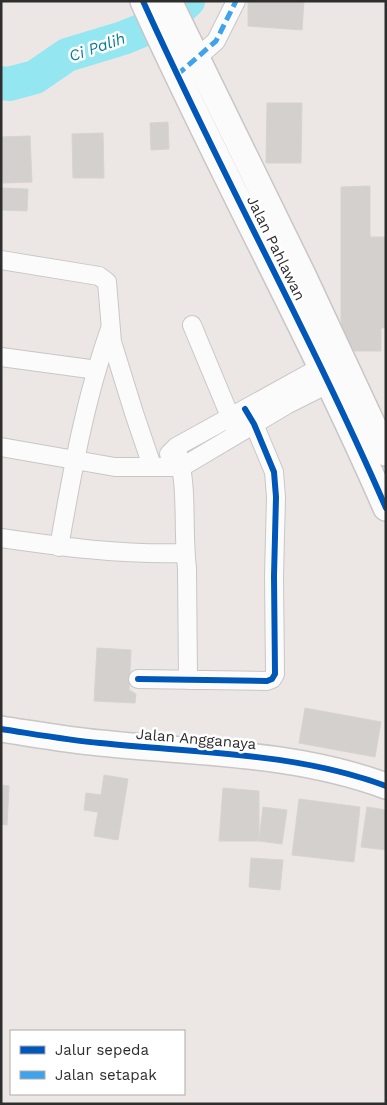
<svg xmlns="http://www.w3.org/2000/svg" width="387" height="1105" font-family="'Work Sans',sans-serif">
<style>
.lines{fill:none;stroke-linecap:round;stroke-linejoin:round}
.river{stroke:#94e6f1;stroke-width:34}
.building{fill:#d3d0cd;stroke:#d7d3d0}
.street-casing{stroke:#c8c6c6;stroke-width:20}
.secondary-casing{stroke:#c8c6c6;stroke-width:28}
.street{stroke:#fcfbfb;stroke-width:18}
.secondary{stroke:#fcfbfb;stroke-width:25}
.quiet{stroke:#3ea3eb;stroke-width:5;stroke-dasharray:10 5;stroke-linecap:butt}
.cycleway-casing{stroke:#fff;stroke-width:9}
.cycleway{stroke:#0057b8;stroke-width:6}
.labels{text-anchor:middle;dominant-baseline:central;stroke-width:5;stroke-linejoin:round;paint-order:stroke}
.street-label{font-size:15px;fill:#2e2e2e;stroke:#fff}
.water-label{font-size:16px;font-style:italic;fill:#077d9a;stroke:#fff}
</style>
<rect width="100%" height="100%" fill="#ece7e4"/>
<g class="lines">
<!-- river -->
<path class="river" d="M1 83 9 84 35 77 67 55 123 38 165 21 188 1"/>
</g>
<!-- building -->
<path class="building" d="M248 1H304L302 30 248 26Z
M267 103H302L301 163H266Z
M168 122 169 149 151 150 150 123Z
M103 133 104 178H73L72 134Z
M30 136 32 182 3 183 1 137Z
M370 186V237H386V328H381V351H341V187Z
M1 188 28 189 27 211 1 210Z
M97 648 131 650 129 690 136 694 135 703 94 701Z
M305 708 381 722 375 757 299 743Z
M104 775 128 779 118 840 94 836 98 812 84 810 86 793 101 795Z
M1 785 9 786 7 825 1 824Z
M223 788 259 791V841H219Z
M299 799 360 807 354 862 292 855Z
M263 807 287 810 282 844 259 841Z
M367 807 386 810V850L361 847Z
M251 858 283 860 280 890 249 887Z"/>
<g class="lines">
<defs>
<path id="street" d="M189 65 216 41 236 1
M1 260 99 276 107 282 112 342 134 413 152 466
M192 325 234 426
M1 357 97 370
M1 447 115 467H182L288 404 328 384
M176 447C189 486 182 527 187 568L188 680
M169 454 176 447 321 367
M1 538C62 547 123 555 185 553
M59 547C72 473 85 399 110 329
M138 679 267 681 272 679 275 674 274 576 276 497 274 472 254 424 245 409"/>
<path id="secondary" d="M143 1C220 172 311 336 386 508
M169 1 303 275 386 453
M1 729C34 734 67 740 100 743 195 753 294 752 386 786"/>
</defs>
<!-- street casing -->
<use href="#street" class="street-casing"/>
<!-- secondary casing -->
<use href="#secondary" class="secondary-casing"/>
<!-- street -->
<use href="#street" class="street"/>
<!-- secondary -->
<use href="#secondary" class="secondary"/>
<!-- quiet -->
<path class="quiet" d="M177 75 216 41 236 1"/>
<defs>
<path id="cycleway" d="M143 1C220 172 311 336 386 508
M138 679 267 681 272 679 275 674 274 576 276 497 274 472 254 424 245 409
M1 729C34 734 67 740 100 743 195 753 294 752 386 786"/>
</defs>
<!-- cycleway casing -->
<use href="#cycleway" class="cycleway-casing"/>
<!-- cycleway -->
<use href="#cycleway" class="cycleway"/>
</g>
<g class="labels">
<!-- street labels -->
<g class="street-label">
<text transform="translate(276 248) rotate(64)">Jalan Pahlawan</text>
<text transform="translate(196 739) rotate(5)">Jalan Angganaya</text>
</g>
<!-- water labels -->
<g class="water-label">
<text transform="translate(97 47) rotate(-19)">Ci Palih</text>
</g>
</g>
<!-- border -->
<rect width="387" height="1105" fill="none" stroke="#2e2e2e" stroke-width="5"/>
<!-- legend -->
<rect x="10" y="1030" width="175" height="65" fill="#ffffff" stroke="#ababab"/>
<rect x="20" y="1046" width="25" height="8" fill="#0057b8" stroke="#ababab"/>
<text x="55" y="1055" font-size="15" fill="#2e2e2e">Jalur sepeda</text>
<rect x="20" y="1071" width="25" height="8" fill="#3ea3eb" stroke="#ababab"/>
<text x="55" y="1080" font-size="15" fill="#2e2e2e">Jalan setapak</text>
</svg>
